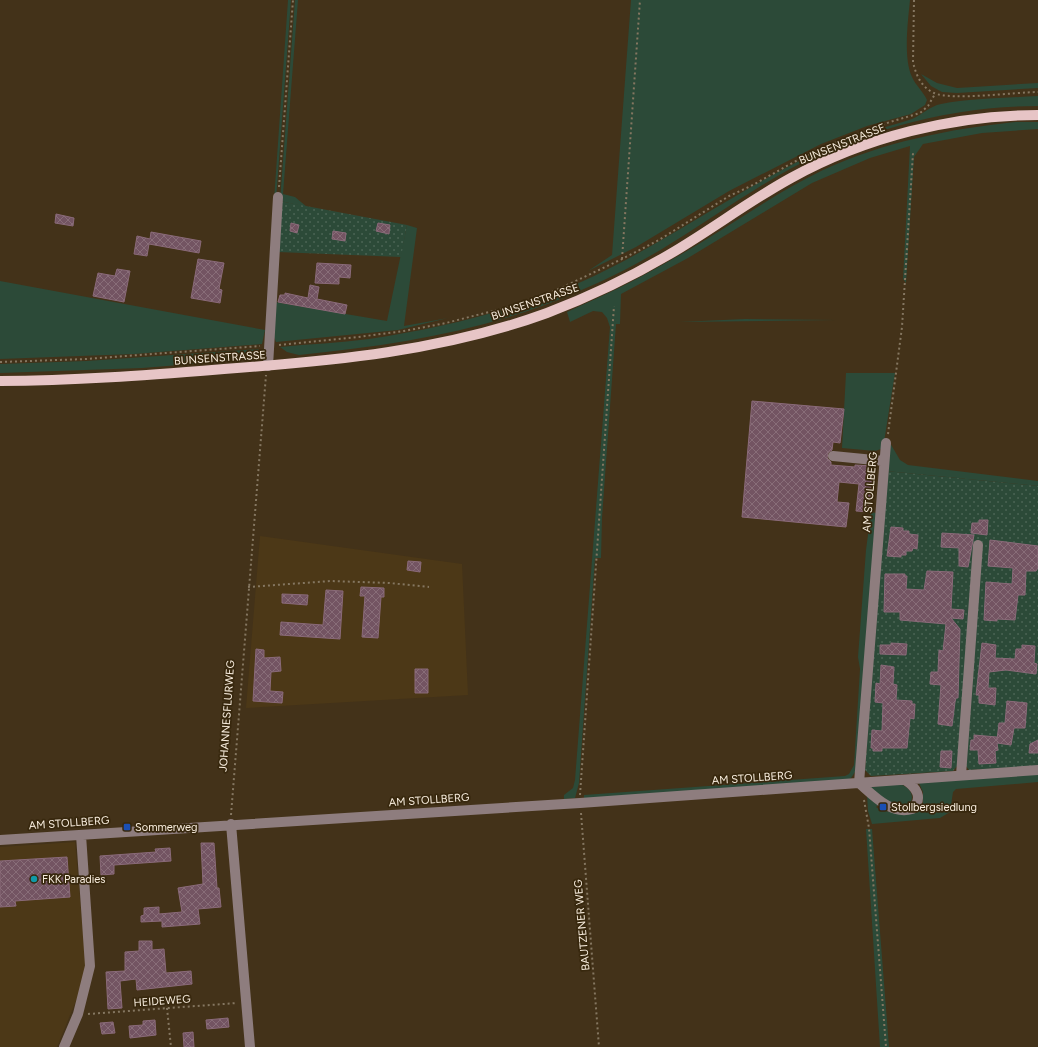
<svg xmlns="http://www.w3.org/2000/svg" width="1038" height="1047" font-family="Figtree,sans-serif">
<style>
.built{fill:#4c3817}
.grass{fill:#2c4a38}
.garden{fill:url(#garden-dots)}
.building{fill:url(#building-cross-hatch);stroke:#8a6a79}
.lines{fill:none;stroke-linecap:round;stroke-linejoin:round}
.path{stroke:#857761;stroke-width:2;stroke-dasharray:2 3;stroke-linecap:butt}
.minor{stroke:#8e7d7e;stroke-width:10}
.major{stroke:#e7c5c6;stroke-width:10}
.transit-dot{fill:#1a4fb4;stroke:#38280e;stroke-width:1.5}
.culture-dot{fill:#0f9aa8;stroke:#38280e;stroke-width:1.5}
.labels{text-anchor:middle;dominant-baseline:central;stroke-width:3.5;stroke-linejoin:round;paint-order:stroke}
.street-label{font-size:11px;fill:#f9eedf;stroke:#38280e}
.poi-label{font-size:11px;fill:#f9eedf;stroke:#38280e;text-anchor:start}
</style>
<defs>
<pattern id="garden-dots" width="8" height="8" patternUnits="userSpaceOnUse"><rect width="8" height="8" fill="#2c4a38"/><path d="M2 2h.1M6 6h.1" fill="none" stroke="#4b6454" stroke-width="1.8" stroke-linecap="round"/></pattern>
<pattern id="building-cross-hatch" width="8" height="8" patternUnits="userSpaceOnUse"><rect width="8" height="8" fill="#735462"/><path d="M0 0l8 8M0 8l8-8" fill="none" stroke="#886d78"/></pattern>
</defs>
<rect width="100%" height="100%" fill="#433219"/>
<!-- built -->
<path class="built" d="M260 536 462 564 468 695 246 708Z
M75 842 86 966 82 986 57 1047H0V847Z"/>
<!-- grass -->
<path class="grass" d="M288 0H291L276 200H274Z
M295 0H298L283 194 295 197 307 207 280 201Z
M631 0H910C908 21 903 58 912 77 916 86 923 91 927 100L925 105 911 114 867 126 821 144 729 191 636 247 588 271 612 255Z
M921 74 937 83 957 88 1038 83V88L957 93 942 92 931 86Z
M1038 96V106C953 106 865 129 790 169 746 193 705 223 662 249 635 265 606 280 577 292 488 331 395 345 299 355L287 352 280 347C309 344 339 343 369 339 441 328 513 311 581 282 668 243 744 184 831 146 857 134 885 128 912 119 922 115 930 106 941 104 972 98 1006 98 1038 96Z
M1015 122H1038V129L982 133 923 144 914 157 906 283 903 279 910 146 870 158 812 183 688 258 621 294 620 324H616L602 518 601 558H595L579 783 575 798 564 799V795L573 788 575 780 610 327 607 318 602 312 593 311 570 322 567 312C600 297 633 282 664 264 718 235 767 197 823 170 884 142 949 129 1015 122Z
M407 225 417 228 404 326 448 318 398 330 276 342 274 337 275 302 387 321Z
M0 281 265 330 262 344 134 354 0 359Z
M745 319 836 320 679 322Z
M259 349 251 356 217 362 142 368 0 373V364L86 361Z
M846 373H895L884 442 881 449 875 451 842 448Z
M890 443 900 460 908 465 1038 481V486L886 471Z
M871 512 876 513 857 769 851 778 847 780 584 799V795L845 776 849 774 854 765 860 669 858 657 866 550Z
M1038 774V782L956 789 953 792 950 812 940 818 872 824 868 811 867 794 872 798 871 800 878 805 876 807 880 810 882 808 888 812 890 810 915 813 920 810 923 811 926 805 923 804V792L919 783Z
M899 784C910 786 918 799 906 807L892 805 869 787Z
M866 829H872L889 1047H880Z"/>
<!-- garden -->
<path class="garden" d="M274 200 407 225 401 257 278 252Z
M886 471 1038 486V766L969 770 966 766H957L953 771 871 776 865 770Z"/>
<!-- building -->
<path class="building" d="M56 214 74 218 73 226 55 223Z
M291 223 299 225 297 233 290 231Z
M378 223 390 225 389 234 376 231Z
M333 231 346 233 345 241 332 239Z
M151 232 201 241 199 253 149 244 147 256 134 254 137 236 150 239Z
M198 259 224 263 219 289 222 290 220 303 191 298Z
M317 263 351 265 350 278 339 277V284L315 283Z
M117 269 130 271 124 302 93 296 98 273 115 276Z
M310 285 319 287 317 299 347 305 345 314 278 302 280 295H285V293L308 298Z
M752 401 844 409 840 443 833 442 832 450 828 453 827 458 831 462V465L855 467V465L873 466 870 512 856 511 859 484 839 482 837 502 849 503 846 527 742 517Z
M979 520H988L987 535 971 533 972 523H979Z
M891 527 903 528V531H909V534L918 535 917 549 913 548 912 551H906V555H901V557L887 556Z
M942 533 974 535 968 567 959 566V548L941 547Z
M990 540 1038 546V568L1036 571H1026L1025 595H1018L1015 620 997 619V621L984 620 986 582 1012 584 1013 568 988 566Z
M408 561 421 562 420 572 407 570Z
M927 571 953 572 951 609 964 610 963 619 951 618 960 629 958 698H956L955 702 952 726 938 724 941 685 930 684 931 672H938L939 650 943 651 946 624 900 620V612H884L885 574H905V576H907L906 589 924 590Z
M361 587 384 588V597H381L378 638 362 637 365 596H360Z
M326 590 343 591 340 639 280 635 281 622 323 625Z
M282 594 308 595 307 605 282 603Z
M891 643 907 644 906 655 880 654V645H891Z
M982 643 996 645 995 658 1015 659 1016 649H1022V645L1035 646 1034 663 1037 664 1036 674 1006 670 989 672 988 688H996L995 705 979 703V695H976Z
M256 649 264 650V658L280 657 281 671 271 672 270 691 283 692 282 703 253 701Z
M881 665 894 667 893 684 897 685 896 700 912 701V704H915L914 719 910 718 907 748H882V751H873V748H871L872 730 882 731 883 703 875 702 876 683 880 684Z
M415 669H428V693H415Z
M1007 701 1027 703 1025 728H1014L1011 745 997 743 998 750 995 751 996 763 979 764 978 750H970L971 740H974V735L997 737V740L999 723H1005Z
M1038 740V753H1029L1030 744Z
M941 751H952L951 768 940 767Z
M201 843H214L217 888H219L221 907 198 909 200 924 162 927V921L141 922V916L144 915V908L159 907V914L182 912 178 888 203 884Z
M170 848 171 861 114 865V874L101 875 100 856 156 852 155 849Z
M67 857 70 897 15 901 16 906 0 907V861Z
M139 941H152V950L164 949 166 973 191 971 192 984 137 990 136 979 120 981 122 1008 108 1009 106 972 125 971V952L139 951Z
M228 1018 229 1027 207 1029 206 1020Z
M155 1020 156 1035 130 1038 129 1026 143 1025V1021Z
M113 1022 115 1033 102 1034 100 1023Z
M193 1032 194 1047H184L183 1033Z"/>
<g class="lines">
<!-- path -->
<path class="path" d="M914 0 913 62C916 75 921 87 934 93 951 101 1016 92 1038 92
M279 187 293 0
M622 259 640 0
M279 345 358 337 404 331 446 323 512 306 561 288 622 259 659 240 729 196 751 186 794 162 827 146 890 122 920 113 928 106 935 94
M0 362 86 359 260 346
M888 434 902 327 913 153
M248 587 331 581 389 583 429 587
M580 795 614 306
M864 800 869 828 886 1047
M581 813 599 1047
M231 815 266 375
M167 1008 171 1047
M88 1014 237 1003"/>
<!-- minor -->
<path class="minor" d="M268 366 278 197
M833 456 884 461
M961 775 978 545
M859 783 886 443
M859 783C874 796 891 815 912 809 924 798 916 787 905 780
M231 824 250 1047
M0 840 580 803 1038 770
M64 1047 78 1014 90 966 81 835"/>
<!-- major -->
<path class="major" d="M0 381C75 381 149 375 224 369 333 361 443 351 547 313 589 297 631 277 670 254 711 230 749 201 791 178 865 137 953 115 1038 115"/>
</g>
<!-- markers -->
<g class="transit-dot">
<rect x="879" y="803" width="8" height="8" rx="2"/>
<rect x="123" y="823" width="8" height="8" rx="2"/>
</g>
<circle class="culture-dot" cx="34" cy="879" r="4"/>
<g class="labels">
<!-- street labels -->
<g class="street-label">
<text transform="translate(842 144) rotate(-22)">BUNSENSTRASSE</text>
<text transform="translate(535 302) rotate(-19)">BUNSENSTRASSE</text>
<text transform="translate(220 358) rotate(-4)">BUNSENSTRASSE</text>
<text transform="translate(870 492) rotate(-85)">AM STOLLBERG</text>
<text transform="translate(227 716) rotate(-86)">JOHANNESFLURWEG</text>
<text transform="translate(752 778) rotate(-4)">AM STOLLBERG</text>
<text transform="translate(429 800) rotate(-4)">AM STOLLBERG</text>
<text transform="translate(69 823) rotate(-4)">AM STOLLBERG</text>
<text transform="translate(582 925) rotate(-95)">BAUTZENER WEG</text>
<text transform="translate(162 1001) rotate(-4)">HEIDEWEG</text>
</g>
<!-- poi labels -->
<g class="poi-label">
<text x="891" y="807">Stollbergsiedlung</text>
<text x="135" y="827">Sommerweg</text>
<text x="42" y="879">FKK Paradies</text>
</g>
</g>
</svg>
